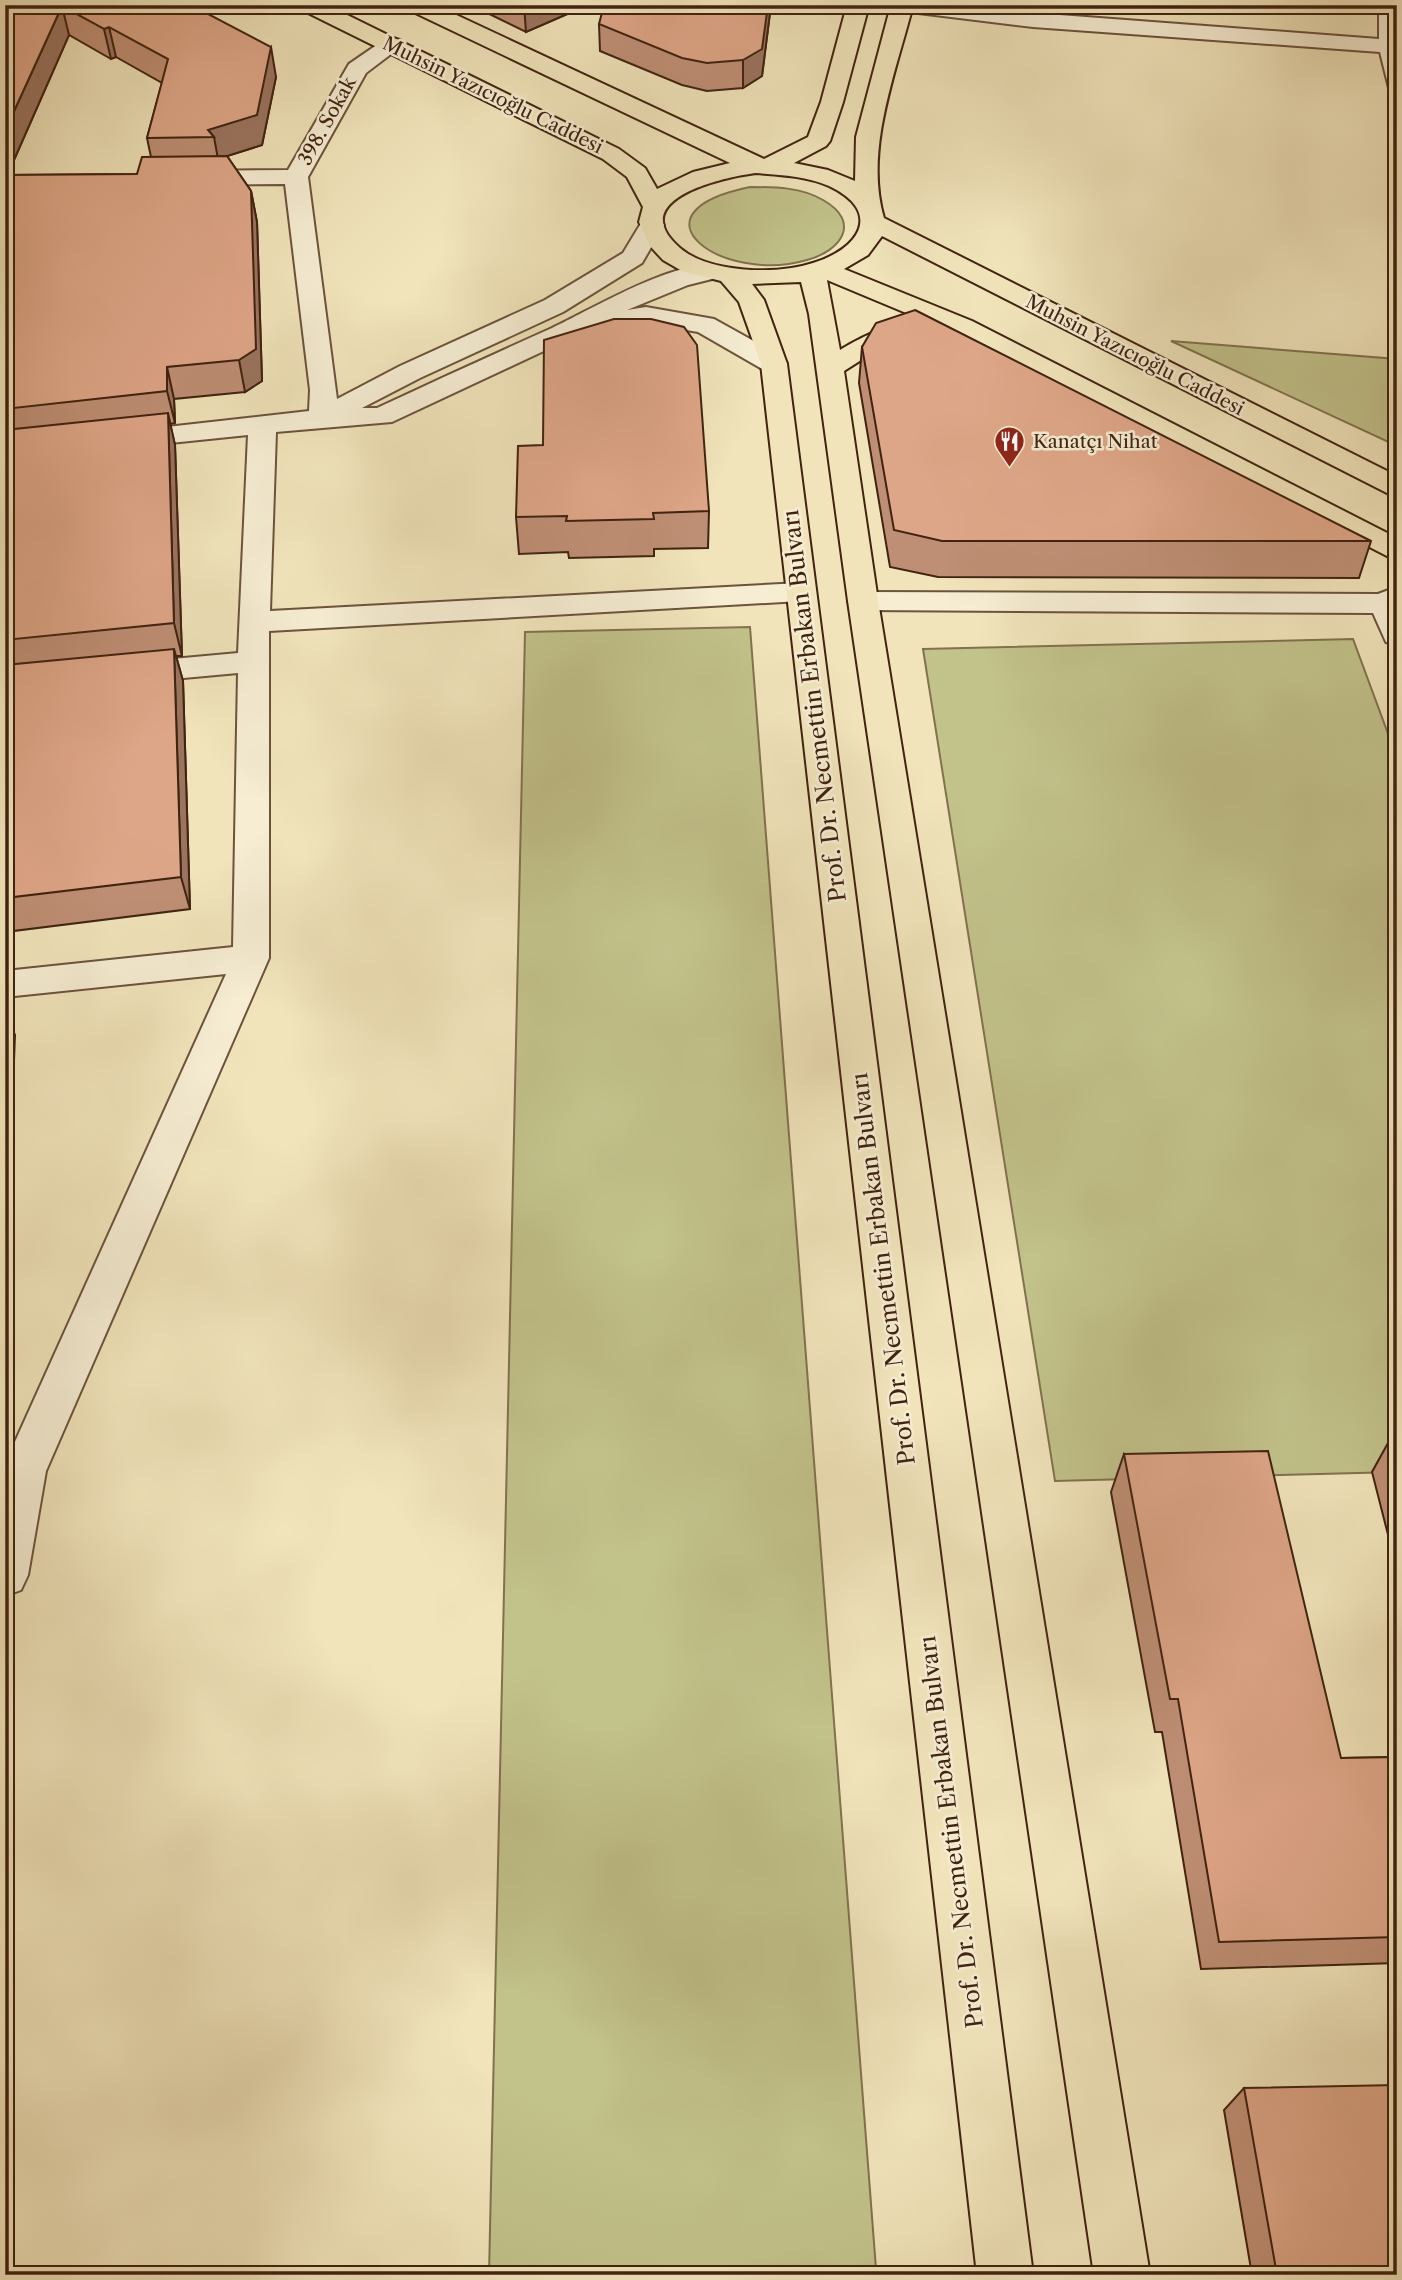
<svg xmlns="http://www.w3.org/2000/svg" width="1402" height="2280" font-family="'Libre Caslon Text',serif">
<style>
.green{fill:#c2c28b;stroke:#81724e;stroke-width:2}
.lines{fill:none;stroke-linecap:round;stroke-linejoin:round}
.minor-casing{stroke:#6c533b;stroke-width:4}
.major-casing{stroke:#402310;stroke-width:4}
.minor{fill:#f6edd3;fill-rule:evenodd}
.major{fill:#f1e4bb;fill-rule:evenodd}
.wall{fill:#bf8f75;stroke:#402310;stroke-width:2}
.shaded-wall{fill:#9b745f;stroke:#402310;stroke-width:2}
.building{fill:#dea688;stroke:#402310;stroke-width:2}
.labels{text-anchor:middle;dominant-baseline:central;stroke-width:5;stroke-linejoin:round;paint-order:stroke}
.far-street-label{font-size:19px;fill:#402310;stroke:#f6edd3}
.far-poi-label{font-size:19px;fill:#402310;stroke:#f6edd3;text-anchor:start}
.street-label{font-size:23px;fill:#402310;stroke:#f6edd3}
</style>
<rect width="100%" height="100%" fill="#f1e4bb"/>
<filter id="stains"><feTurbulence type="fractalNoise" baseFrequency=".00286" numOctaves="4"/><feColorMatrix values="0 0 0 0 .2 0 0 0 0 .09 0 0 0 0 .02 0 0 0 .5 -.17"/></filter>
<radialGradient id="worn" r=".72"><stop offset=".6" stop-color="#630" stop-opacity="0"/><stop offset="1" stop-color="#630" stop-opacity=".3"/></radialGradient>
<!-- green -->
<path class="green" d="M750 187C775 187 801 187 823 200 862 222 841 251 807 260 722 285 623 213 750 187Z
M1171 341 1397 359V446Z
M750 627 876 2269 874 2275H489L525 632Z
M1353 639 1397 758V1472L1055 1481 923 649Z"/>
<g class="lines">
<defs>
<path id="minor" d="M891 5H961L1033 13 1379 39V5H1397V90L1389 88 1380 52 1033 27 902 11 894 10Z
M392 38 400 40 403 45 366 73 308 177 337 399 400 366 545 300 623 253 643 220 652 218 661 220 664 225 642 263 563 312 420 378 362 408H377C435 381 494 354 552 328 591 310 679 256 720 267L724 272 720 277 688 285 627 310 646 307 714 319 784 358 787 364 784 370 774 372 764 370 698 332 646 323 604 330 595 327 392 422 276 432 270 611 800 583 811 585 815 592 811 599 800 601 269 631V958L46 1471 28 1575 21 1590 5 1596V1464L226 974 5 997V971L233 947 238 673 129 683 118 680 113 673 118 666 129 663 238 653 248 435 122 448 112 446 108 440 112 434 122 432 309 411 310 390 285 184 189 185 180 183 177 178 180 173 189 171 288 170 349 64 384 40Z
M1397 587V645L1386 642 1373 613 863 610 852 608 848 601 852 594 863 592 1378 594Z"/>
<path id="major" d="M299 5H327L619 149 645 168 657 189 693 172 730 163 409 10 406 5H435L764 159 808 137 821 102 847 5H869L843 102 830 141 826 146 794 163 828 170 855 181 856 137 891 5H913C896 72 864 151 884 218L1397 476V496L1387 493 882 236 868 255 844 269 972 321 1397 538V559L1387 556 954 333 827 280 840 350C863 336 894 320 921 326L925 332 921 338 883 346 844 371 878 601 1150 2275H1094L848 601 809 314 801 282 752 284 764 300 787 364 1033 2275H977L761 364 739 302 721 281 682 271 663 260 650 246 639 222 643 207 627 177 603 159 302 10ZM756 173C780 175 806 176 829 186 884 212 859 249 813 263 777 275 709 273 680 248 623 199 724 177 756 173Z"/>
</defs>
<!-- minor casing -->
<use href="#minor" class="minor-casing"/>
<!-- major casing -->
<use href="#major" class="major-casing"/>
<!-- minor -->
<use href="#minor" class="minor"/>
<!-- major -->
<use href="#major" class="major"/>
</g>
<!-- wall -->
<path class="wall" d="M5 5H191L276 77 262 145 227 156 251 191 257 222 262 381 245 392 174 399 175 423 170 424 175 445 182 656H176L183 681 190 909 5 932V175L137 174 151 157 147 138 162 83 116 57 111 59 69 35 10 169Z
M471 5H588L526 32Z
M771 5 762 76 743 88 707 91 682 85 600 51 599 24Z
M862 347 1371 541 1359 578 938 577 890 567 859 383Z
M543 445 709 511 708 548 654 549V556L569 558 568 552 519 554 516 517Z
M1393 1434H1397V1570L1372 1472Z
M1124 1454 1341 1758 1397 1757V1963L1201 1969 1162 1732H1155L1111 1492Z
M1244 2088 1397 2275H1252L1224 2110Z"/>
<!-- shaded-wall -->
<path class="shaded-wall" d="M524 5H588L526 32Z
M768 5H771L762 76 743 88V60Z
M62 6 69 35 10 169 5 170V131Z
M109 27 116 57 111 59 104 29Z
M271 47 276 77 262 145 218 159 214 137 208 130Z
M251 191 257 222 262 381 245 392 239 360Z
M167 367 174 399 175 423 167 391Z
M168 413 175 445 182 656 174 623Z
M174 649 183 681 190 909 181 877Z
M5 1011 15 1035 5 1296Z"/>
<!-- building -->
<path class="building" d="M5 5H191L271 47 257 115 208 130 214 137 147 138 168 59 109 27 104 29 62 6 5 131Z
M604 5H768L762 49 743 60 707 63 682 58 599 24Z
M227 156 251 191 256 349 239 360 167 367V391L5 409V175L137 174 142 157Z
M915 310 1371 541H942L894 530 862 347 876 323Z
M614 319H651L684 327 697 345 709 511 653 513 654 519 566 521 567 516 516 517 518 446 543 445 544 340Z
M168 413 174 623 5 640V430Z
M174 649 181 877 5 898V665Z
M1393 1434H1397V1448Z
M1268 1451 1341 1758 1397 1757V1937L1219 1942 1178 1699H1170L1124 1454Z
M1397 2085V2275H1277L1244 2088Z"/>
<!-- icons -->
<defs>
<symbol id="restaurant-pin" viewBox="-11 -11 22 30"><path d="M0 17L-7.5 6A9.5 9.5 0 1 1 7.5 6Z" fill="#8f2418" stroke="#f6edd3"/><path d="M-5-6h1v4h1v-4h1v4h1v-4h1v5L-1.5 .5V6h-2V.5L-5-1ZM5-6V6H3V1.5H1.5Q1.5-4 5-6Z" fill="#fff"/></symbol>
</defs>
<g fill-rule="evenodd">
<use href="#restaurant-pin" x="992" y="424" width="35" height="47"/>
</g>
<g class="labels">
<!-- far-street labels -->
<g class="far-street-label">
<text transform="translate(493 95) rotate(26)">Muhsin Yazıcıoğlu Caddesi</text>
<text transform="translate(327 121) rotate(-61)">398. Sokak</text>
<text transform="translate(1135 355) rotate(27)">Muhsin Yazıcıoğlu Caddesi</text>
</g>
<!-- far-poi labels -->
<g class="far-poi-label">
<text x="1033" y="441">Kanatçı Nihat</text>
</g>
<!-- street labels -->
<g class="street-label">
<text transform="translate(814 706) rotate(-97)">Prof. Dr. Necmettin Erbakan Bulvarı</text>
<text transform="translate(883 1269) rotate(-97)">Prof. Dr. Necmettin Erbakan Bulvarı</text>
<text transform="translate(951 1832) rotate(-97)">Prof. Dr. Necmettin Erbakan Bulvarı</text>
</g>
</g>
<!-- margin -->
<rect width="1402" height="2280" fill="none" stroke="#f1e4bb" stroke-width="28"/>
<rect x="7" y="7" width="1388" height="2266" fill="none" stroke="#402310" stroke-width="3.5"/>
<rect x="14" y="14" width="1374" height="2252" fill="none" stroke="#402310" stroke-width="2"/>
<rect width="100%" height="100%" filter="url(#stains)"/>
<rect width="100%" height="100%" fill="url(#worn)"/>
</svg>
